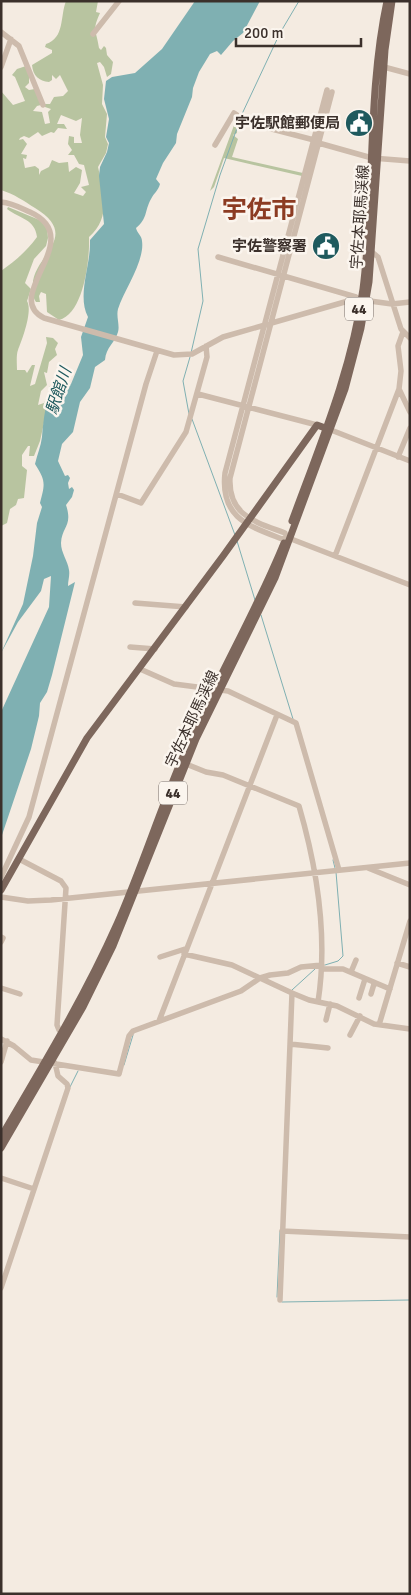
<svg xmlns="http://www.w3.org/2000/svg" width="411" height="1595" font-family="Signika,'Noto Sans JP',sans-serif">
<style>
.green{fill:#b8c4a0;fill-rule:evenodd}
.water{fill:#7fb0b2}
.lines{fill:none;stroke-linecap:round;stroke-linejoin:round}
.stream{stroke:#7fb0b2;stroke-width:1}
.minor{stroke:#cdbbac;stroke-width:5.5}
.major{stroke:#7d675c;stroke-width:7}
.labels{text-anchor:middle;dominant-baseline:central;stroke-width:5;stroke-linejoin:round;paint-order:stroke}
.shield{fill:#fbf5ee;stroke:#756b66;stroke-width:1}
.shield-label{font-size:14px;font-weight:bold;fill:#3b302b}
.poi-label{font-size:15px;font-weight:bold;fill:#3b302b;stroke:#fbf5ee;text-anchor:end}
.street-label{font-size:15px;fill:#3b302b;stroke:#fbf5ee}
.water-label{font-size:16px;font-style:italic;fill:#1f5a5e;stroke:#fbf5ee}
.town-label{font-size:25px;font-weight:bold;fill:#8c3b22;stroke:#fbf5ee}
</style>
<rect width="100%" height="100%" fill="#f4ebe1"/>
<!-- green -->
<path class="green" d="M66 1H98L96 12 100 13C92 31 96 29 99 48L101 50 104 46 106 48 107 55 113 62 111 74 107 77 104 67 100 62 97 63 103 85 102 104 107 114 105 137 108 144 106 153 98 167C104 193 111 218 89 237 90 258 84 314 59 320L47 312 46 294 41 292 39 296 40 302H36C32 297 34 293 33 288 29 257 84 238 35 208 24 201 14 194 1 190V91L13 105 25 101 15 77 12 75 17 69 26 66 31 78H29V83L25 87 29 90 35 89 41 105 37 106 33 111 42 112 45 124 50 123 48 112 51 109 45 107 44 104H50L54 97 63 96 68 91 60 75 56 79 52 75V80L49 82C39 81 33 76 32 65L52 53V50L45 47 46 44C65 38 60 16 66 1ZM61 115 76 121 82 118 80 135 82 143H74V137L69 136 68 144 72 150 68 155H74L79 164 84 165 89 185 81 187 86 192 83 196 74 193 80 183 82 170 76 167 69 172 68 162 59 163 52 160 49 167 41 171 39 175V169L35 166 25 168 23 158 26 159 27 155 21 154 27 144 23 139 19 140 20 138 24 136 29 138 38 132 42 136 51 132 54 133 58 128 67 129 64 124H57Z
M237 117 239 119 237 125H239L242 120 247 124 237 129V133L233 135 238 139 232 157 303 173 302 176 224 158 214 187 210 191Z
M8 207 42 221 47 226 48 238 46 246 34 259 25 283 31 289 27 301C33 311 22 340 18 350 16 355 17 365 17 370H25L27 373 32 365H35L30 386 35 384 47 343 46 337 53 338 58 343 55 349 57 355 49 362 47 373 44 372 47 385 41 391 38 405 44 403 50 390 49 386 51 387V391L40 441 34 456H29L30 446H28L22 455V466L27 470 24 498 18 499 16 505 10 509 7 523 1 526V271C15 261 26 252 37 237 35 219 20 219 7 209Z"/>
<!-- water -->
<path class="water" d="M195 1H260L243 33 233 41 221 55 217 51 210 54 199 72 193 88 192 97 177 134 176 143 163 163 156 179 160 184C158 191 154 193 151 199 144 212 148 218 136 228 137 233 142 236 142 241 145 261 124 290 118 309 116 317 120 325 118 332 115 343 106 347 105 360L95 367 90 388 80 402 73 432 62 444 58 461 65 476 68 475 70 478 68 483 69 489 72 487 74 490 72 497 66 505C73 526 62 526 61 543 61 553 68 561 69 570 70 575 68 581 68 586L75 582 52 675 47 692 40 703 39 716 31 749 1 838V712L49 607 51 576 44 579 41 591 18 622 1 653 23 604 33 556 37 523 42 507 40 503C45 484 46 481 35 464 37 455 41 446 42 437 45 407 46 393 68 370V385L71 384 83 355 81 337 88 317C77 296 90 267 90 244V240L104 224 99 176 100 167 107 152 109 143 106 137 109 119 104 99 106 81 112 77 135 73 162 49Z"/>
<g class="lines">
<!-- stream -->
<path class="stream" d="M242 114 280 33 299 1
M191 353 203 301 198 249 220 175 240 120
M189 414 183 381 190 357
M192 419 235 535
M237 541 255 600
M261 615 293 719
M333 860 335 868
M325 965 338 961 343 956 336 872
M292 990 315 969
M124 1065 133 1035
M70 1087 78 1071
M277 1297 280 1231
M282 1302 410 1300"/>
<!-- minor -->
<path class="minor" d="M1 32 19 46 43 105
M93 34 119 1
M1 67 11 39
M384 67 410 74
M327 90 225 473C220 518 249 526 282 539L286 537 410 585
M315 142 372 158 410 161
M215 145 234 113 249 123 314 140
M1 202C12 203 21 208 30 212 89 239 0 296 44 318L174 355 192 354 223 337 355 299 392 304 410 302
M372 252 378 257 401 329 410 338
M218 257 356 297
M399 389 410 412
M198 394 317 425
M331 430 410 461
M398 457 410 428
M117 494 141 503 186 432 207 357 206 346
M286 537 285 533C256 522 228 516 230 478L332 92
M335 556 399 389 401 371 398 346 403 332
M135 603 186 607
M130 647 155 649
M140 669 174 684 228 691 296 723 339 870
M186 764 206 772 223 775 299 806C317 868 328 938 318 1002
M19 859 61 881 66 888 57 1025 59 1030 64 1033
M368 868 410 885
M1 877 29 817 146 384 157 351
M1 897 28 901 51 900 410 863
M1 937 3 938 1 942
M184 954 232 965 292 993 309 1000 337 1006 374 1024 410 1029
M160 957 185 949
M397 963 410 967
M323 969H343L390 989
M351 972 356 960
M1 988 20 994
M371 994 374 984
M359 998 365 979
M326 1020 330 1004
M159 1021 277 715
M379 1025 410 921
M350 1035 360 1016
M1 1039 14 1046 31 1060 119 1074 129 1036 133 1031 241 991 260 978 270 975 288 973 301 967 322 965
M290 1044 328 1048
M1 1062 7 1041
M1 1178 34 1189
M282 1231 410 1237
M1 1288 68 1088 67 1084 58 1076 55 1063
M280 1300 292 993"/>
<!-- major -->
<path class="major" d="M292 521C320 445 352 369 363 289 375 194 367 95 387 1
M1 890 87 738 223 556 317 425 328 429
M1 1137C42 1067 84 998 117 924 143 865 162 803 188 745 218 676 256 612 284 543
M1 1148 83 1007 113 946 196 739 275 578 345 389 361 328 369 282 385 50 392 1"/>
</g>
<!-- icons -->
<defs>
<symbol id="civic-disc" viewBox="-11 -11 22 22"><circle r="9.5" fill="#1f5a5e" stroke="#fbf5ee"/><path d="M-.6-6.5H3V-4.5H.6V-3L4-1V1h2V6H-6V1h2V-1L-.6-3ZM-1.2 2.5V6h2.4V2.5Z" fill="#fff"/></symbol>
</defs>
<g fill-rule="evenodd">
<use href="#civic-disc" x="343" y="107" width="32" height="32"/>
<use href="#civic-disc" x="310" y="230" width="32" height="32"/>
</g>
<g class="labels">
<!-- shield labels -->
<g class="shield">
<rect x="345" y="297.5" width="28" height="23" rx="4"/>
<rect x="159" y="781.5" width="28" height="23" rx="4"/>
</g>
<g class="shield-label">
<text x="359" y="309">44</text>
<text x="173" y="793">44</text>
</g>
<!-- poi labels -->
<g class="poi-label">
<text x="340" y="123">宇佐駅館郵便局</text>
<text x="307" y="246">宇佐警察署</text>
</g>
<!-- street labels -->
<g class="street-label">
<text transform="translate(360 217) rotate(-86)">宇佐本耶馬渓線</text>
<text transform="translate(192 719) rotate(-65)">宇佐本耶馬渓線</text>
</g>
<!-- water labels -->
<g class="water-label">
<text transform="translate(59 391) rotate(-72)">駅館川</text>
</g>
<!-- town labels -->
<g class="town-label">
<text x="259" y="209">宇佐市</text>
</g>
</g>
<!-- border -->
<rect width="411" height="1595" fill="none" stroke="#3b302b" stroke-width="5"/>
<!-- scale -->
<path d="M236 38v8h125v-8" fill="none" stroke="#3b302b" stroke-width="2.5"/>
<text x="244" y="38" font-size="15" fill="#3b302b" stroke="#fbf5ee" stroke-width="4" paint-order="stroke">200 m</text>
</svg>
